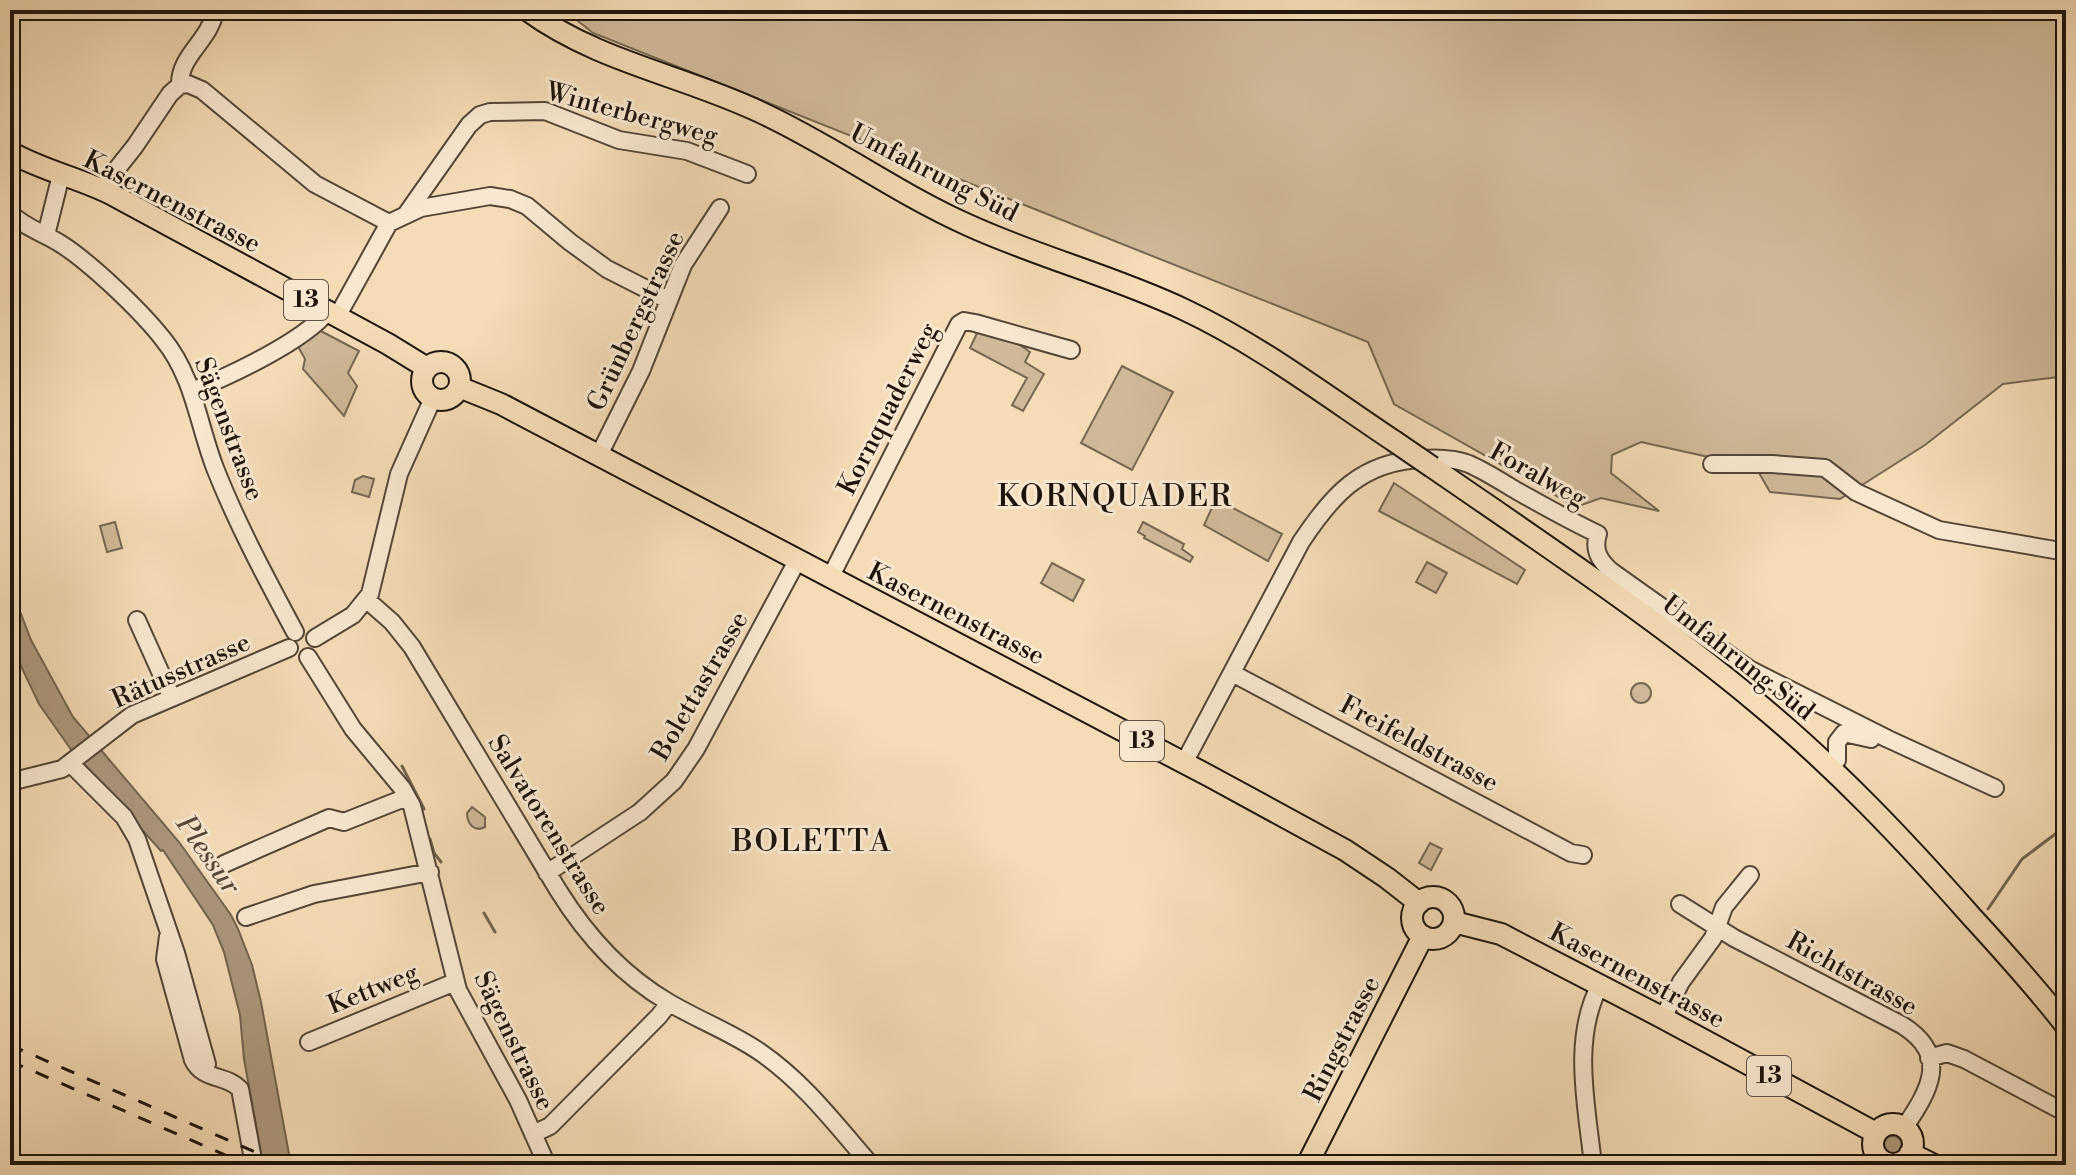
<svg xmlns="http://www.w3.org/2000/svg" width="2076" height="1175" font-family="'Libre Bodoni',serif">
<style>
.green{fill:#d0b999;stroke:#766753;stroke-width:2}
.water{fill:#ac987d;stroke:#736450;stroke-width:2}
.lines{fill:none;stroke-linecap:round;stroke-linejoin:round}
.stream{stroke:#736450;stroke-width:3}
.minor-casing{stroke:#534637;stroke-width:20}
.major-casing{stroke:#1d150d;stroke-width:24}
.minor{stroke:#f8e8d0;stroke-width:16}
.major{stroke:#f5dbb6;stroke-width:20}
.rail{stroke:#1d150d;stroke-width:3;stroke-dasharray:14 14;stroke-linecap:butt}
.major-bridge-casing{stroke:#1d150d;stroke-width:24;stroke-linecap:butt}
.major-bridge{stroke:#f5dbb6;stroke-width:20}
.labels{text-anchor:middle;dominant-baseline:central;stroke-width:6;stroke-linejoin:round;paint-order:stroke}
.shield{fill:#f8e8d0;stroke:#5f5448;stroke-width:2}
.shield-label{font-size:24px;font-weight:bold;fill:#1d150d}
.street-label{font-size:26px;fill:#1d150d;stroke:#f8e8d0}
.water-label{font-size:28px;font-style:italic;fill:#56493a;stroke:#f8e8d0}
.quarter-label{font-size:30px;letter-spacing:2px;fill:#1d150d;stroke:#f8e8d0}
</style>
<rect width="100%" height="100%" fill="#f5dbb6"/>
<filter id="stains"><feTurbulence type="fractalNoise" baseFrequency=".0025" numOctaves="4"/><feColorMatrix values="0 0 0 0 .2 0 0 0 0 .09 0 0 0 0 .02 0 0 0 .5 -.17"/></filter>
<radialGradient id="worn" r=".72"><stop offset=".6" stop-color="#630" stop-opacity="0"/><stop offset="1" stop-color="#630" stop-opacity=".3"/></radialGradient>
<!-- green -->
<path class="green" d="M564 10H2066V376L2003 384 1925 445 1840 499 1770 492 1751 459 1704 456 1641 442 1612 455 1611 473 1659 511 1601 498 1576 507 1394 404 1368 342 593 33Z
M317 329 359 351 348 373 357 386 344 416 303 369 305 359 296 343Z
M979 329 1009 337 1030 352 1025 362 1044 374 1023 411 1012 405 1027 378 970 348Z
M1122 366 1173 392 1132 470 1081 443Z
M363 476 374 479 369 497 352 492 355 480Z
M1394 483 1525 570 1517 584 1379 511Z
M1216 499 1282 534 1268 561 1204 525Z
M115 522 122 548 107 552 100 526Z
M1143 522 1184 544 1182 549 1193 557 1190 562 1144 538 1145 536 1138 532Z
M1427 562 1447 573 1436 593 1416 582Z
M1052 563 1084 580 1073 601 1041 583Z
M1631 693a10 10 0 1 1 20 0a10 10 0 1 1-20 0Z
M472 807 485 817V827C474 833 467 823 467 813Z
M1430 843 1442 849 1431 870 1419 863Z"/>
<!-- water -->
<path class="water" d="M10 585 31 640 73 717 179 842 231 915 238 929 252 965 261 1002 291 1165H263L244 1059 240 1015 224 952 213 925 163 850 161 851 72 751 39 704 10 643Z
M1884 1145a9 9 0 1 1 18 0a9 9 0 1 1-18 0Z"/>
<g class="lines">
<!-- stream -->
<path class="stream" d="M402 766 424 809
M430 839 434 853 441 862
M1988 909 2022 859 2066 826
M484 913 495 932"/>
<defs>
<path id="minor" d="M180 85 188 84 202 90 315 184 389 223
M101 189 135 146 170 94 180 85C179 55 211 40 215 10
M10 213C25 228 44 233 61 244 92 264 141 311 163 339 194 377 198 424 215 468 237 524 266 578 295 632
M407 213 469 125 480 115 490 112 545 111 619 140 687 151 747 174
M46 235 61 175
M337 317 389 223 421 208 490 196 510 199 527 206 570 242 607 269 668 300
M192 391C229 376 303 342 328 311
M599 455 641 371 683 265 720 208
M1712 464H1772L1825 468 1856 492 1939 530 2066 552
M830 578 959 324 964 321 975 323 1071 350
M367 600 392 622 412 647 558 890C586 935 622 975 668 1002 698 1020 731 1032 760 1052 804 1082 836 1125 871 1165
M137 620 172 698
M315 638 353 615 370 594 399 474 433 398
M308 657 353 729 402 788 412 806 458 990 518 1100 547 1165
M1232 673 1571 853 1583 855
M1837 760V742L1844 733 1871 739
M70 763 124 817 137 839 176 953 207 1064
M1184 763 1301 542C1332 495 1361 462 1421 459 1436 458 1454 458 1469 464 1485 471 1502 482 1517 491 1544 506 1570 521 1598 534 1593 550 1599 560 1611 571L1749 669 1888 739 1995 788
M10 782 62 769 132 715 289 648
M224 864 329 818 344 822 407 797
M547 873 640 812 674 781 696 749 797 561
M1680 904 1734 938 1902 1025C1951 1056 1929 1091 1904 1128
M246 917 314 894 430 872
M168 936 165 959 193 1060C203 1081 226 1074 240 1089L254 1165
M1663 1018 1681 982 1713 938 1724 907 1750 875
M309 1042 455 982
M1929 1058 1947 1053 1964 1059 2066 1113
M533 1134 550 1126 559 1117 659 1016 669 1003
M1593 1165C1587 1107 1571 1039 1600 985
M1874 1165 1879 1158"/>
<path id="major" d="M527 10C598 62 682 75 760 112 832 145 896 193 968 225 1038 257 1113 276 1183 309 1258 344 1325 395 1394 441
M10 152C43 171 80 178 113 195L388 344 427 368
M422 381a19 19 0 1 1 38 0a19 19 0 1 1-38 0Z
M459 387 501 404 1211 777 1345 850 1387 878 1419 903
M1432 467C1542 543 1654 617 1756 702 1835 767 1904 840 1971 916 2004 952 2036 987 2066 1026
M1412 918a21 21 0 1 1 42 0a21 21 0 1 1-42 0Z
M1454 922 1501 934 1663 1018 1876 1133
M1873 1144a20 20 0 1 1 40 0a20 20 0 1 1-40 0Z
M1910 1153 1934 1165
M1307 1165 1423 936"/>
</defs>
<!-- minor casing -->
<use href="#minor" class="minor-casing"/>
<!-- major casing -->
<use href="#major" class="major-casing"/>
<!-- minor -->
<use href="#minor" class="minor"/>
<!-- major -->
<use href="#major" class="major"/>
<!-- rail -->
<path class="rail" d="M10 1045 285 1165
M10 1061 248 1165"/>
<defs>
<path id="major-bridge" d="M1394 441 1432 467"/>
</defs>
<!-- major-bridge casing -->
<use href="#major-bridge" class="major-bridge-casing"/>
<!-- major-bridge -->
<use href="#major-bridge" class="major-bridge"/>
</g>
<g class="labels">
<!-- shield labels -->
<g class="shield">
<rect x="284" y="280" width="44" height="40" rx="6"/>
<rect x="1120" y="721" width="44" height="40" rx="6"/>
<rect x="1747" y="1056" width="44" height="40" rx="6"/>
</g>
<g class="shield-label">
<text x="306" y="300">13</text>
<text x="1142" y="741">13</text>
<text x="1769" y="1076">13</text>
</g>
<!-- street labels -->
<g class="street-label">
<text transform="translate(632 114) rotate(15)">Winterbergweg</text>
<text transform="translate(934 173) rotate(27)">Umfahrung Süd</text>
<text transform="translate(172 202) rotate(27)">Kasernenstrasse</text>
<text transform="translate(636 321) rotate(-65)">Grünbergstrasse</text>
<text transform="translate(888 409) rotate(-63)">Kornquaderweg</text>
<text transform="translate(229 429) rotate(69)">Sägenstrasse</text>
<text transform="translate(1538 475) rotate(29)">Foralweg</text>
<text transform="translate(956 614) rotate(27)">Kasernenstrasse</text>
<text transform="translate(1738 658) rotate(38)">Umfahrung Süd</text>
<text transform="translate(181 671) rotate(-24)">Rätusstrasse</text>
<text transform="translate(700 686) rotate(-60)">Bolettastrasse</text>
<text transform="translate(1419 744) rotate(28)">Freifeldstrasse</text>
<text transform="translate(549 825) rotate(58)">Salvatorenstrasse</text>
<text transform="translate(1852 974) rotate(29)">Richtstrasse</text>
<text transform="translate(1637 976) rotate(28)">Kasernenstrasse</text>
<text transform="translate(373 989) rotate(-22)">Kettweg</text>
<text transform="translate(1342 1039) rotate(-63)">Ringstrasse</text>
<text transform="translate(514 1041) rotate(64)">Sägenstrasse</text>
</g>
<!-- water labels -->
<g class="water-label">
<text transform="translate(208 855) rotate(55)">Plessur</text>
</g>
<!-- quarter labels -->
<g class="quarter-label">
<text x="1115" y="497">KORNQUADER</text>
<text x="812" y="842">BOLETTA</text>
</g>
</g>
<!-- margin -->
<rect width="2076" height="1175" fill="none" stroke="#f5dbb6" stroke-width="40"/>
<rect x="12" y="12" width="2052" height="1151" fill="none" stroke="#1d150d" stroke-width="4"/>
<rect x="20" y="20" width="2036" height="1135" fill="none" stroke="#1d150d" stroke-width="2"/>
<rect width="100%" height="100%" filter="url(#stains)"/>
<rect width="100%" height="100%" fill="url(#worn)"/>
</svg>
